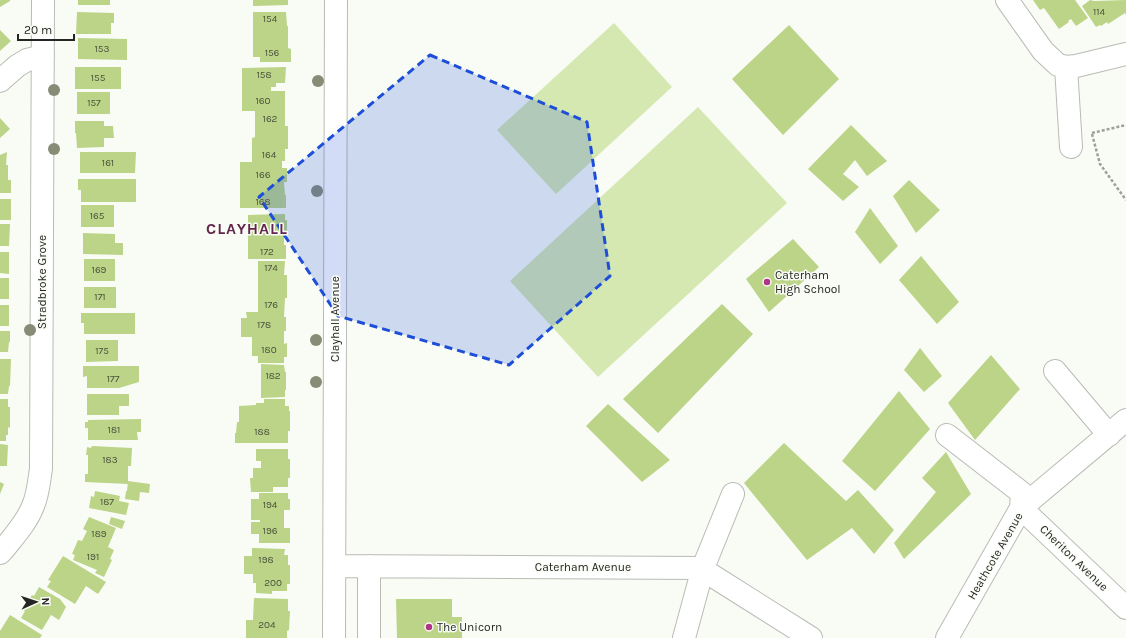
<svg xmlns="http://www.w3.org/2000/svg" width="1126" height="638" font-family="Karla,sans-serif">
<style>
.green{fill:#d6e8b1}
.building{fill:#bbd487}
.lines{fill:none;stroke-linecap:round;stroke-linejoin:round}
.minor-casing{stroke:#b9bbb5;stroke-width:24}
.path{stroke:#9ea09b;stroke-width:2.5;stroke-dasharray:3 2;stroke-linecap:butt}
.minor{stroke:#fff;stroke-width:22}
.tree{fill:#868c76}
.marked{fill:#1d4ed8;fill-opacity:0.2;stroke:#1d4ed8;stroke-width:3;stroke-dasharray:8 5;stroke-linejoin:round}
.poi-dot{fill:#b03486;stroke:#f9fcf5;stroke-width:1.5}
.labels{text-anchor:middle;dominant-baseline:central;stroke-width:3;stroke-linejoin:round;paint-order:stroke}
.number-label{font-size:10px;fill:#4a523d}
.poi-label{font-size:12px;fill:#252624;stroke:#f9fcf5;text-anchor:start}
.street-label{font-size:12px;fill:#252624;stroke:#f9fcf5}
.district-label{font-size:16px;font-weight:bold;letter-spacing:1px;fill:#62254b;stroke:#f9fcf5}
</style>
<rect width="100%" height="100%" fill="#f9fcf5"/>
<!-- green -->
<path class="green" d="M614 23 672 87 556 194 497 130Z
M698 107 787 203 598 377 510 281Z"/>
<!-- building -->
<path class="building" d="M0 0H10V1L0 7Z
M78 0H110V5H78Z
M253 0H288V5L253 6Z
M1033 0H1075L1088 18 1076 26 1071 19 1068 21 1069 22 1059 29 1044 8 1040 10Z
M1090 0 1094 1 1126 0V15L1125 13 1108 24 1107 22 1101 26 1100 25 1096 27 1082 6Z
M77 12 114 13V23H111V34H76Z
M253 12H286L287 26H288V48L291 49V62H260V57H253Z
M789 25 839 79 783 135 732 79Z
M0 30 11 41 0 51Z
M78 38 127 39V60L78 59Z
M75 67H121V89H75Z
M286 67 285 83H276V87H271V91H285V126H288V149H285V161H282V168H287V182H284L285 195H286V208H240V162H252V138L255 137V111H242V68Z
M77 92H110V114H77Z
M0 118 10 129 0 138Z
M75 121H104V126H113L114 138H104V147L77 148 76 133H75Z
M851 125 887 161 867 176 855 160 843 174 859 187 843 201 808 169Z
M7 152 6 165H8V180H11V193H0V155Z
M80 152H136L135 173H80Z
M78 179H136V202H81V190H78Z
M909 180 940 210 916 233 893 196Z
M0 199H11V220H0Z
M81 205H114V227H81Z
M870 208 898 246 880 264 855 232Z
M285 214V220H287V234H284V245H286V259H248V215Z
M0 224H10L9 246H0Z
M83 233 115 234V243H123V255L83 254Z
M793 239 819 267 769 312 746 279Z
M0 252H9V274L0 273Z
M921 256 959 302 937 324 899 280Z
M84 259H115V281H84Z
M258 261H285L284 275H287V298H285L284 317H286V331H284V344L287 343V357H284V363H258V356H252V337H241V318H247L246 312H258Z
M0 278H9V299H0Z
M84 287H116V308H84Z
M722 304 753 334 658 433 623 399Z
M0 305H9V326H0Z
M81 313H135V334H84V323H81Z
M0 331H10V342H9L8 352H0Z
M86 340H118V361L86 362Z
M920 348 942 376 924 392 904 370Z
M991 355 1020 389 975 440 948 403Z
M0 359H11L10 386H9L8 394H0Z
M261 364 284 365 285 372H286V390H285V397L261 398Z
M83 366H139V382L119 388H87V376L83 377Z
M899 391 930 429 875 491 842 461Z
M87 394H129V406H119V415H87Z
M0 399H8V407H10V428L8 427V435H6V441H0Z
M264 399H285V406H289V411H290V431H288V443H235V433H236L237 422H239V406L256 405V403H264Z
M608 404 670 460 642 482 586 426Z
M141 419V432H137L138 440H88V428H85V422H88V420Z
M784 443 846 501 858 490 894 530 874 554 852 528 807 560 744 483Z
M0 444 8 445 7 466H0Z
M92 446 132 448 131 466H128V484L85 482V474H88V455H86L87 447 91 448Z
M256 449H288V459H290V478H288V487H273V492H251L250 478H253V468H261V461H256Z
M946 452 971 494 904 559 894 543 936 492 922 478Z
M128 481 150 484 149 493 140 492 139 501 125 499 126 491H127Z
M0 482 4 484 0 494Z
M95 491 120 496 119 501 129 503 126 515 89 508 91 496 94 497Z
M259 493H288V499H290V510H284V528H290V543H259V534H251V522H260V520H251V499H259Z
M89 517 116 528 108 547 114 550 110 559 112 560 104 577 95 573 97 570 73 560 75 555 72 554 78 540 82 541 87 531 83 529Z
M111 517 125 521 122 529 109 524Z
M252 548 285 549 284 555H288V565H290V584H287V591H272V594L256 593V583H253V574H244V556H252Z
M63 556 106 582 98 594 86 586 75 604 47 587 51 581 48 580Z
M39 587 60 599 66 607 59 620 51 615 42 630 21 618 25 611 23 610 32 595 34 596Z
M254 598 288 599V611H290L289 630 287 631V638H246V620H253Z
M396 599H452V617H462V638H397Z
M10 615 42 635 40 638H0V631Z"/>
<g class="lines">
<defs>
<path id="minor" d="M1007 0 1043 51 1058 65 1066 67 1076 66 1126 54
M1066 67 1071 147
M0 81 17 66 27 60 43 56
M1055 371 1109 435
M947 435 1022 493 1021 508 1126 608
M0 553 3 550C14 536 27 522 33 506 38 495 39 481 41 469L43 0
M335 566 703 568 708 573 811 638
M334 638 336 0
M369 638V566
M684 638 703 568 733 494
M947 638 1021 508 1126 420"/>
</defs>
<!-- minor casing -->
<use href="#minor" class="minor-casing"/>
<!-- path -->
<path class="path" d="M1092 133 1126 125
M1092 134 1100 164 1126 200"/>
<!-- minor -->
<use href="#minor" class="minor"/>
</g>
<!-- trees -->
<g class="tree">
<circle cx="318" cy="81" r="6"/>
<circle cx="54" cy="90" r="6"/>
<circle cx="54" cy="149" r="6"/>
<circle cx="317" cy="191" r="6"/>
<circle cx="30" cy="330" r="6"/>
<circle cx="316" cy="340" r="6"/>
<circle cx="316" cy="382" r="6"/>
</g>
<!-- marked area -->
<path class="marked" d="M430 55 587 122 610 276 509 365 338 316 259 197Z"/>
<!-- markers -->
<g class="poi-dot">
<circle cx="767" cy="282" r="4"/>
<circle cx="429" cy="627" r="4"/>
</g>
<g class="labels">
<!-- number labels -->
<g class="number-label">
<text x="1099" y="12">114</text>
<text x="270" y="19">154</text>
<text x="102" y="49">153</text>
<text x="272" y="53">156</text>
<text x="264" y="75">158</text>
<text x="98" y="78">155</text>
<text x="263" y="101">160</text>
<text x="94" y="103">157</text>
<text x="270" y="119">162</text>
<text x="269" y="155">164</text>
<text x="108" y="163">161</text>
<text x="263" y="175">166</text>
<text x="263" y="202">168</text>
<text x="97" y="216">165</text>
<text x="267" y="252">172</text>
<text x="271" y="268">174</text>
<text x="99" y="270">169</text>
<text x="100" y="297">171</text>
<text x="271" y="305">176</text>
<text x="264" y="325">178</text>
<text x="269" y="350">180</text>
<text x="102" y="351">175</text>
<text x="273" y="376">182</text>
<text x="113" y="379">177</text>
<text x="114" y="430">181</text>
<text x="262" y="432">188</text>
<text x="110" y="460">183</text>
<text x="107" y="502">187</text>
<text x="270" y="505">194</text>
<text x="270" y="531">196</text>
<text x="99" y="534">189</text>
<text x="93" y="557">191</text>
<text x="266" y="560">198</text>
<text x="273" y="583">200</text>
<text x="267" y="625">204</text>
</g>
<!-- poi labels -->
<g class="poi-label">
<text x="775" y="275">Caterham<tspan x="775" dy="14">High School</tspan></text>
<text x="437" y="627">The Unicorn</text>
</g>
<!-- street labels -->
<g class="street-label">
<text transform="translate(42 282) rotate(-90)">Stradbroke Grove</text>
<text transform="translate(335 319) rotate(-90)">Clayhall Avenue</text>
<text transform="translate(995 556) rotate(-60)">Heathcote Avenue</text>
<text transform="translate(1074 558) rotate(44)">Cheriton Avenue</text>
<text x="583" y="567">Caterham Avenue</text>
</g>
<!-- district labels -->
<g class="district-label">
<text x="247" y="228">CLAYHALL</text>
</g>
</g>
<!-- north arrow -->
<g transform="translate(36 602) rotate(87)" stroke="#f9fcf5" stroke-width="3" paint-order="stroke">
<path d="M0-3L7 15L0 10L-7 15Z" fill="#252624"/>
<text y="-6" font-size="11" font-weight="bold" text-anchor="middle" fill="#252624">N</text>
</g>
<!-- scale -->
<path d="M18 34v6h56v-6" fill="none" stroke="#252624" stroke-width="2"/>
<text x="24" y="34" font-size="12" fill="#252624" stroke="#f9fcf5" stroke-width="3" paint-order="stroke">20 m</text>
</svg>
